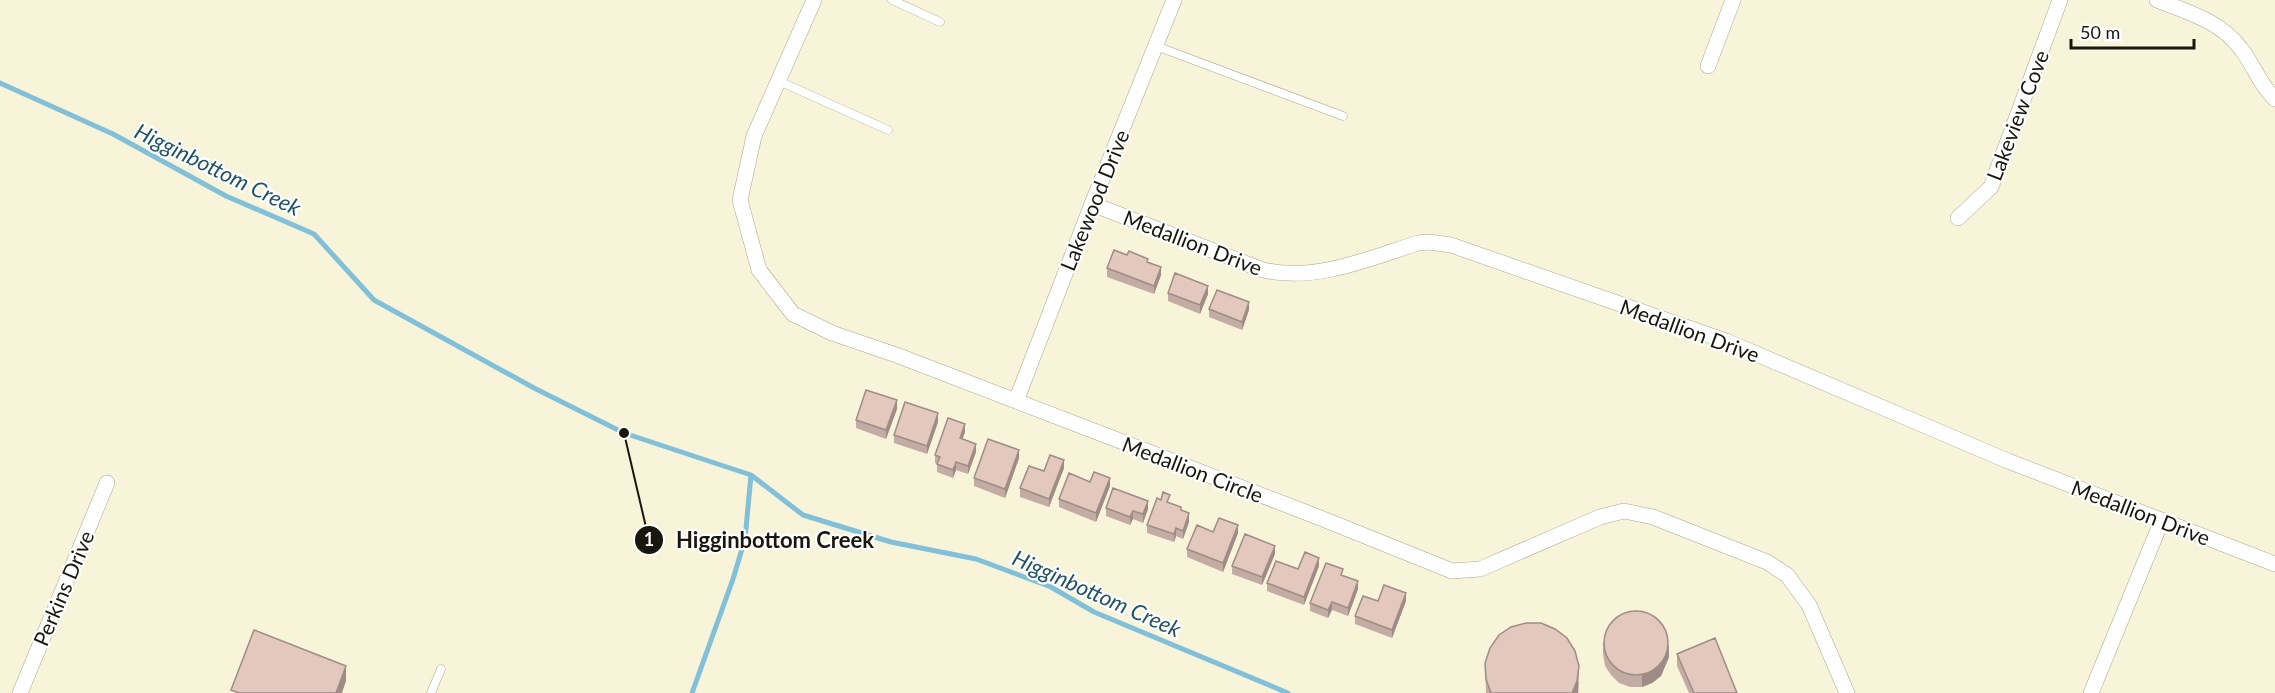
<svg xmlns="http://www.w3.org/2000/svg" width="2275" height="693" font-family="Lato,sans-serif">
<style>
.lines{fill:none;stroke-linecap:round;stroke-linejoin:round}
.stream{stroke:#81c0d8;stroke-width:5}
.lane-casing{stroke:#aaa58d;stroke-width:9}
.street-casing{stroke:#aaa58d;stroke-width:16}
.lane{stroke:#fff;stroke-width:8}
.street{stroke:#fff;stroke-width:15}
.wall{fill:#c3aca3}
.shaded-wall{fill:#9f8c85}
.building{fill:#e3c8be;stroke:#9f8c85;stroke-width:1.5}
.labels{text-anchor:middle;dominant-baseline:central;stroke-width:4.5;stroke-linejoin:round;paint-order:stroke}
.street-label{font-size:21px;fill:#18160d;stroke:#fff}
.water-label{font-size:22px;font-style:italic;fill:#1e5264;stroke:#fff}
.leader{fill:none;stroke:#18160d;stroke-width:2}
.callout-dot{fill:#18160d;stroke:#fff;stroke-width:2}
.mark-label{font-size:18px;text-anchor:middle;font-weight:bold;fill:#fff}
.callout-label{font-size:22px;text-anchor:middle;font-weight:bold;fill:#18160d;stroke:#fff;stroke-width:4.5;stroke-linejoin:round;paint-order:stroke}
</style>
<rect width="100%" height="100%" fill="#f8f4da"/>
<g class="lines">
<!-- stream -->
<path class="stream" d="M0 83 113 134 226 196 314 234 374 300 534 388 624 433 751 475 803 515 891 542 976 559 1051 587 1094 612 1288 693
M692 693 733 579 745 539 751 475"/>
<defs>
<path id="lane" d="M892 0 940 22
M1156 46 1343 116
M779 81 888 130
M431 693 441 669"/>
<path id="street" d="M814 0 754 136 740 200 759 270 793 314 832 333 899 356 1318 517 1452 571 1480 569 1600 517 1624 511 1653 517 1767 562 1787 575 1809 605 1847 693
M2157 0C2187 12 2221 21 2241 49 2254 65 2259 84 2275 99
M1708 66 1733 0
M1092 204 1263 270C1315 282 1368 259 1418 243L1429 242 1451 245 1726 341 2008 461 2275 564
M1958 218 1991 187 2060 0
M1016 401 1092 204 1174 0
M20 693 107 483
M2091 693 2162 520"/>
</defs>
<!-- lane casing -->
<use href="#lane" class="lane-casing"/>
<!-- street casing -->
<use href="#street" class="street-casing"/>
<!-- lane -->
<use href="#lane" class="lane"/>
<!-- street -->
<use href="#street" class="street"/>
</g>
<!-- wall -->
<path class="wall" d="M1148 262 1161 275 1154 294 1107 277V268Z
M1168 293 1208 294 1200 314 1168 301Z
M1209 309 1249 310 1242 330 1209 317Z
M897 409 886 439 856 428V420Z
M938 422 927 454 894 443V435Z
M965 432 962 439 976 452 968 474 956 470 953 478 937 472V464L935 463V455Z
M1019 458 1005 498 974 486V478Z
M1064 468 1049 507 1020 497V488L1044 471Z
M1090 482 1110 486 1096 522 1059 507V499Z
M1170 503 1181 510 1189 522 1183 539 1176 536 1174 542 1147 533V525Z
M1106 508 1148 509 1143 523 1133 519 1130 525 1106 516Z
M1213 532 1238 533 1223 572 1187 557V549Z
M1275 554 1262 585 1232 574V566Z
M1319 566 1304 605 1267 591V583L1298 569Z
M1343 576 1358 589 1348 616 1332 610 1328 618 1310 611V603Z
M1378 601H1406L1392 638 1355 624V616Z
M1603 642 1669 657 1661 676 1652 683 1642 687H1630L1619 683 1611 675 1605 666 1603 654Z
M1677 654 1737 693H1689L1677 666Z
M1485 663 1579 682 1578 693H1486Z"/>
<!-- shaded-wall -->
<path class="shaded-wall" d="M1161 267V275L1154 294V286Z
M1208 286V294L1200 314V305Z
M1249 302V310L1242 330V322Z
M897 400V409L886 439V430Z
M938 413V422L927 454V446Z
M965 424V432L960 446V438Z
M976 444V452L968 474V466Z
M1019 450V458L1005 498V489Z
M1064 460V468L1049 507V499Z
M956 462V470L953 478V470Z
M1110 478V486L1096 522V513Z
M1148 501V509L1143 523V514Z
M1133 511V519L1130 525V517Z
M1189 513V522L1183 539V531Z
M1238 525V533L1223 572V563Z
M1176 528V536L1174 542V534Z
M1275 546V554L1262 585V577Z
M1319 558V566L1304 605V597Z
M1358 581V589L1348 616V608Z
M1406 593V601L1392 638V630Z
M1332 602V610L1328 618V610Z
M1669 645V657L1661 676 1652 683 1642 687V675Z
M346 666V681L342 693H336Z
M1579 666 1578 693H1572Z"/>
<!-- building -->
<path class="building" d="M1114 250 1127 255 1129 251 1148 259 1147 262 1161 267 1154 286 1107 268Z
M1175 273 1208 286 1200 305 1168 293Z
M1217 290 1249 302 1242 322 1209 309Z
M866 390 897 400 886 430 856 420Z
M905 402 938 413 927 446 894 435Z
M948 418 965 424 960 438 976 444 968 466 956 462 953 470 937 464 940 457 935 455Z
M988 439 1019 450 1005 489 974 478Z
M1050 455 1064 460 1049 499 1020 488 1029 466 1044 471Z
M1094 472 1110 478 1096 513 1059 499 1069 473 1090 482Z
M1113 488 1148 501 1143 514 1133 511 1130 517 1106 508Z
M1163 492 1170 495 1167 502 1181 507V510L1189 513 1183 531 1176 528 1174 534 1147 525 1157 498 1161 500Z
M1219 518 1238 525 1223 563 1187 549 1197 525 1213 532Z
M1245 534 1275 546 1262 577 1232 566Z
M1305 552 1319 558 1304 597 1267 583 1276 561 1298 569Z
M1326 563 1343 569 1341 575 1358 581 1348 608 1332 602 1328 610 1310 603Z
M1384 585 1406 593 1392 630 1355 616 1363 596 1378 601Z
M1604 643a32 32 0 1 1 64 0a32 32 0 1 1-64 0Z
M1526 623H1541L1555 629 1567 638 1575 651 1579 666 1577 681 1572 693H1491L1486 679 1485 663 1490 648 1499 635 1511 627Z
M254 630 346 666 336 693H239L231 690Z
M1715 638 1737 693H1694L1677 654Z"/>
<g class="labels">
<!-- street labels -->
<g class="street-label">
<text transform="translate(2017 115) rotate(-69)">Lakeview Cove</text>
<text transform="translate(1094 200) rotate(-68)">Lakewood Drive</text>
<text transform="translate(1193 242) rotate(21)">Medallion Drive</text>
<text transform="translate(1690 330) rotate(20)">Medallion Drive</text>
<text transform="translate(1193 469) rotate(21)">Medallion Circle</text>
<text transform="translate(2141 512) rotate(21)">Medallion Drive</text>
<text transform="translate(63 588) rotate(-67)">Perkins Drive</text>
</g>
<!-- water labels -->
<g class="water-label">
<text transform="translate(218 169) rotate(26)">Higginbottom Creek</text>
<text transform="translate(1097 593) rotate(24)">Higginbottom Creek</text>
</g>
</g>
<!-- callouts -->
<path class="leader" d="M624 433L649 540"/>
<g class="callout-dot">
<circle cx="624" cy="433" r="6"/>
<circle cx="649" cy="540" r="15"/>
</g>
<g class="mark-label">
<text x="649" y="546">1</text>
</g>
<g class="callout-label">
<text x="775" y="548">Higginbottom Creek</text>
</g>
<!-- scale -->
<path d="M2071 39v9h123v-9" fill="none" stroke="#18160d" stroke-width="3"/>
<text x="2080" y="39" font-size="18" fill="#18160d" stroke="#ffffff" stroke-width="4.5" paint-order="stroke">50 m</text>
</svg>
